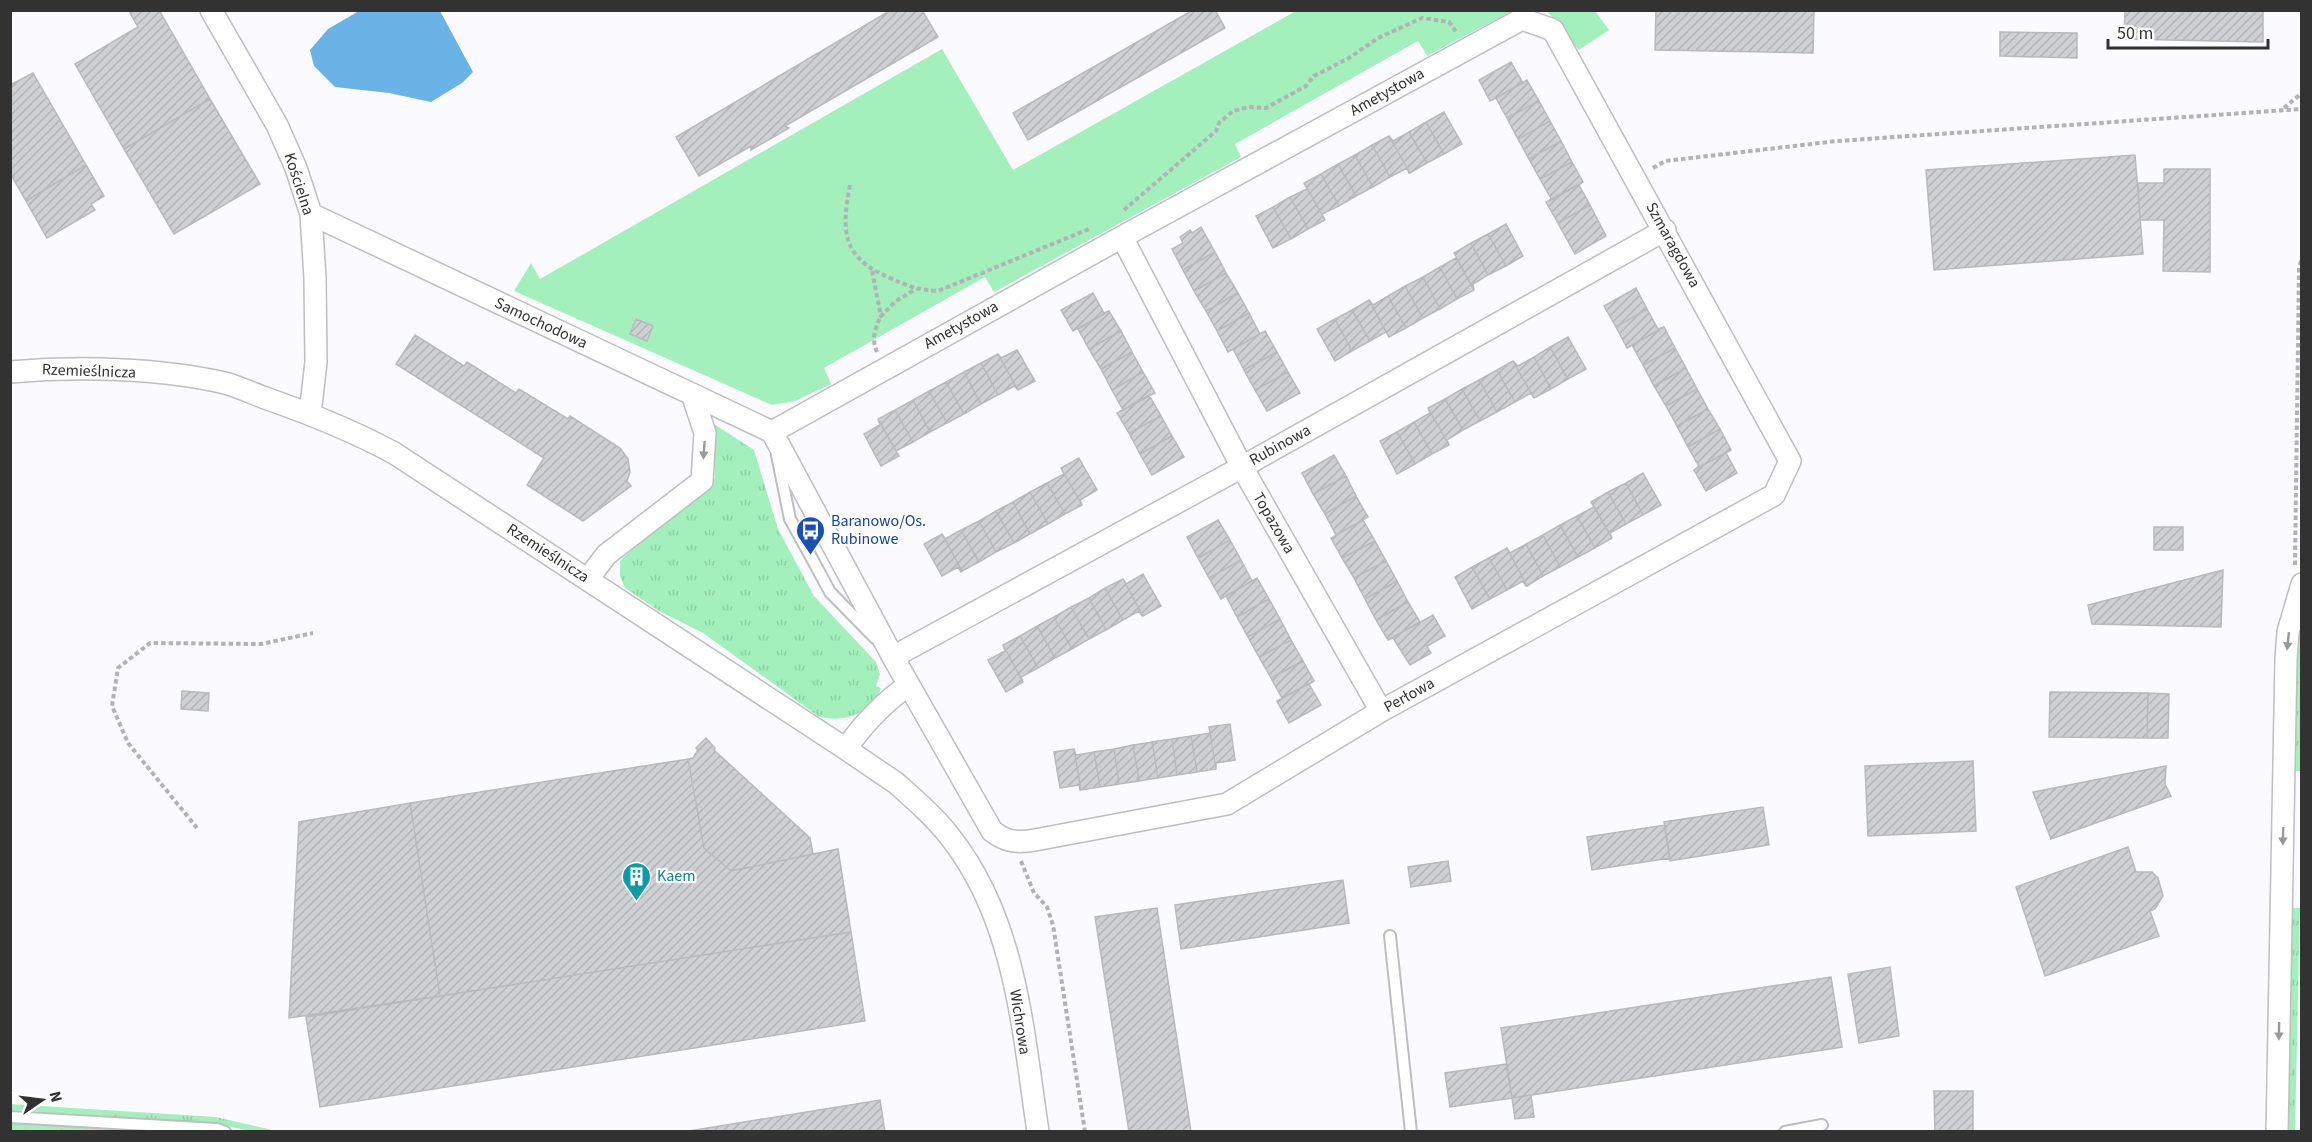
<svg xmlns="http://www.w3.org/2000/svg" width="2312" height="1142" font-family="'Source Sans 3',sans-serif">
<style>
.grass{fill:url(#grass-tufts)}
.green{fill:#a3f0bd}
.water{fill:#6ab3e6}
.building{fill:url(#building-hatch);stroke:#b9b9bd;stroke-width:1.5}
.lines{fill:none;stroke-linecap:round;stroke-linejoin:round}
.service-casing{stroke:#bdbec1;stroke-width:14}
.minor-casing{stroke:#bdbec1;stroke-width:24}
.path{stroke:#b2b2b5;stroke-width:4;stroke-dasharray:4.5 3;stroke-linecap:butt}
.service{stroke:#fff;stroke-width:10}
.minor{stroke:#fff;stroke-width:21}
.oneway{fill:#989899}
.labels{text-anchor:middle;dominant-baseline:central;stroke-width:4.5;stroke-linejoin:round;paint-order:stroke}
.street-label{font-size:16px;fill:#323233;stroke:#fff}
.transit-label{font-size:16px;fill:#164399;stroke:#fff;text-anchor:start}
.culture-label{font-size:16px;fill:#0d838f;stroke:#fff;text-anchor:start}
</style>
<defs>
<pattern id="grass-tufts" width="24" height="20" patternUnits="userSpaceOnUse" patternTransform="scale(1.5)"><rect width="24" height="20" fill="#a3f0bd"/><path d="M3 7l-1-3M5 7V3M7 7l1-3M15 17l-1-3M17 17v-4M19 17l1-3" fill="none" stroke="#8dcea3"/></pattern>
<pattern id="building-hatch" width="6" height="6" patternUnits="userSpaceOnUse" patternTransform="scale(1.5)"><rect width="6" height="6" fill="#cfd0d3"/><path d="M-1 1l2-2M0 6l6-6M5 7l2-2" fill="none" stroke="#b2b3b6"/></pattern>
</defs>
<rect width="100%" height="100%" fill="#fbfbff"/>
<!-- grass -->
<path class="grass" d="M714 424 754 450 778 529 814 596 876 662 880 674 876 686 881 688C872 714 842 724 818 716L703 633 659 611 625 588 620 576V561L646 535 702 493 715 478Z
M2301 607V771H2291L2293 673Z
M2288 908H2300L2295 1131 2284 1132Z
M10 1104 216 1117 276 1131H251L205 1122 11 1110Z
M10 1123H11L164 1131H11Z"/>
<!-- green -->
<path class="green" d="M1296 11H1512L1427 56 1418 41 1235 144 1241 157 994 292 985 277 824 368 831 384 795 401 772 405 514 291 531 263 540 279 942 49 1013 170Z
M1547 11H1595L1609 30 1579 50Z"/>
<!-- water -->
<path class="water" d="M359 11H440L473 72 462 83 431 102 389 93 335 87 314 66 310 50 328 29Z"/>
<!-- building -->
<path class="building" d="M134 10H159L210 99 124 149 75 64 138 27 130 13Z
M891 10H922L938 37 785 126 789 128 751 150V146L699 176 676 137Z
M1193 10H1215L1225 28 1028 140 1013 113Z
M1656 10H1814L1813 53 1655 50Z
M2125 10H2263V42L2124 39Z
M2000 32 2077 33V58L2000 56Z
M1511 62 1523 83 1490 101 1479 80Z
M33 73 86 165 26 201 10 173V85Z
M1527 80 1539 101 1507 118 1496 98Z
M210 99 260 184 174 234 124 149Z
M1539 101 1550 121 1518 139 1507 118Z
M1444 112 1462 144 1444 154 1426 122Z
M1550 121 1561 141 1529 159 1518 139Z
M1426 122 1444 154 1427 163 1409 132Z
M1409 132 1427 163 1410 173 1389 136 1393 141Z
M1389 136 1410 173H1409L1407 168 1390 177 1372 145Z
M1561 141 1572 162 1540 179 1529 159Z
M1372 145 1390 177 1373 187 1355 155Z
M1355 155 1373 187 1356 196 1338 164Z
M2135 155 2143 254 1934 270 1926 170Z
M1572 162 1583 182 1552 200 1540 179Z
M1338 164 1356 196 1339 206 1321 174Z
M86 165 104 196 91 204 95 210 47 238 26 201Z
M2164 169H2210V272L2163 271 2164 220H2140L2138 183H2164Z
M1321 174 1339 206 1322 214 1325 220 1304 183Z
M1583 182 1579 185 1590 205 1558 223 1546 202Z
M1304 183 1325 220 1308 229 1290 197 1307 189Z
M1290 197 1308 229 1291 239 1273 207Z
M1590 205 1606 236 1575 254 1558 223Z
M1273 207 1291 239 1273 248 1256 216Z
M1506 224 1523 256 1506 266 1488 234Z
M1201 227 1215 252 1183 270 1172 249 1183 243 1180 237 1190 230 1192 233Z
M1488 234 1506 266 1488 275 1471 243Z
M1471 243 1488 275 1473 284 1474 290 1454 253Z
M1215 252 1226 273 1194 291 1183 270Z
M1456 258 1474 290 1457 299 1440 267Z
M1440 267 1457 299 1440 309 1423 277Z
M1226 273 1238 293 1206 311 1194 291Z
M1423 277 1440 309 1423 318 1405 286Z
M1405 286 1423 318 1406 328 1388 296Z
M1636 288 1647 309 1616 327 1604 306Z
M1093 293 1104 313 1109 311 1073 331 1061 310Z
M1238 293 1249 313 1217 331 1206 311Z
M1388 296 1406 328 1389 337 1369 300 1373 305Z
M1369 300 1386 332 1370 341 1352 310Z
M1647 309 1658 329 1664 327 1627 348 1616 327Z
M1352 310 1370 341 1352 351 1335 319Z
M1109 311 1121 331 1089 349 1078 329Z
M1249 313 1260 334 1228 352 1217 331Z
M636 319 653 326 647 341 630 334Z
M1335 319 1352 351 1335 361 1317 329Z
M1664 327 1675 348 1643 365 1632 345 1627 348Z
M1121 331 1132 352 1101 369 1089 349Z
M1265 331 1277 352 1244 370 1233 349Z
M415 335 464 366 467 362 516 393 519 389 568 419 570 416 620 448 628 459 630 472 627 481 631 486 583 521 527 485 544 458 396 364Z
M1568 337 1586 369 1568 379 1550 347Z
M1550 347 1568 379 1551 389 1534 357Z
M1675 348 1686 368 1654 386 1643 365Z
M1017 350 1035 381 1018 390 998 354 1001 358Z
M1132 352 1143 372 1112 390 1101 369Z
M1277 352 1288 372 1255 390 1244 370Z
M998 354 1018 390 1014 386 998 395 981 363Z
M1534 357 1551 389 1534 398 1513 361 1518 366Z
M1513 361 1534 398 1531 393 1515 402 1497 370Z
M981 363 998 395 981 404 964 372Z
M1686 368 1697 389 1666 406 1654 386Z
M1497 370 1515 402 1497 412 1479 380Z
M964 372 981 404 964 414 946 382Z
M1143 372 1155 393 1123 410 1112 390Z
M1288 372 1300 393 1267 411 1255 390Z
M1479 380 1497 412 1480 421 1462 389Z
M946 382 964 414 947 423 929 391Z
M1462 389 1480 421 1463 430 1445 399Z
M1697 389 1708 409 1677 426 1666 406Z
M929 391 947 423 930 432 913 400Z
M1149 395 1161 416 1129 433 1117 413Z
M1445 399 1463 430 1447 440 1449 445 1428 408Z
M913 400 930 432 913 442 895 410Z
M1428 408 1449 445 1432 454 1414 422 1430 413Z
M1708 409 1720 429 1688 447 1677 426Z
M895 410 913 442 896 451 878 419Z
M1161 416 1172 436 1140 454 1129 433Z
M878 419 899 456 881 466 864 434 880 425Z
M1414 422 1432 454 1415 464 1397 432Z
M1720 429 1731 450 1694 470 1699 466 1688 447Z
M1397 432 1415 464 1397 474 1380 441Z
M1172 436 1184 457 1152 475 1140 454Z
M1731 450 1726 453 1737 473 1706 491 1694 470Z
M1334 455 1346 476 1313 494 1302 473Z
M1079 458 1097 490 1080 500 1082 505 1061 468Z
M1061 468 1082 505 1065 514 1047 483 1064 474Z
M1643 473 1661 505 1643 515 1626 483Z
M1346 476 1356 496 1325 514 1313 494Z
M1047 483 1065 514 1048 524 1030 492Z
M1626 483 1643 515 1626 524 1608 492Z
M1030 492 1048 524 1030 534 1013 502Z
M1608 492 1626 524 1610 533 1612 538 1591 502Z
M1356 496 1368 517 1336 535 1325 514Z
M1591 501 1612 538 1595 548 1577 516 1594 507Z
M1013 502 1030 534 1014 543 996 511Z
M996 511 1014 543 996 552 979 521Z
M1577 516 1595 548 1578 557 1560 525Z
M1218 520 1230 540 1198 558 1187 537Z
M1363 520 1375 541 1342 558 1331 538Z
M979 521 996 552 979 562 961 530Z
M1560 525 1578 557 1560 567 1543 535Z
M2154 527H2183V550H2154Z
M961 530 979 562 962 571 942 534 945 539Z
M942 534 962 571 961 572 958 567 942 576 924 544Z
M1543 535 1560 567 1543 576 1526 544Z
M1230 540 1241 560 1209 578 1198 558Z
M1375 541 1386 561 1354 578 1342 558Z
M1526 544 1543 576 1527 586 1507 548 1510 553Z
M1507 548 1527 586H1526L1523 581 1507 590 1489 558Z
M1489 558 1507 590 1490 599 1472 567Z
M1241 560 1252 581 1221 599 1209 578Z
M1386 561 1397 581 1365 599 1354 578Z
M1472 567 1490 599 1472 609 1455 577Z
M2223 570 2221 627 2092 624 2088 605Z
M1143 574 1161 606 1143 616 1123 579 1126 584Z
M1257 578 1269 599 1237 617 1226 596Z
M1123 579 1143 616H1142L1139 611 1123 620 1105 588Z
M1397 581 1408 602 1376 620 1365 599Z
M1105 588 1123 620 1106 630 1089 598Z
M1089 598 1106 630 1089 639 1071 607Z
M1269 599 1280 619 1248 637 1237 617Z
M1408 602 1420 622 1388 640 1376 620Z
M1071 607 1089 639 1072 649 1054 617Z
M1433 615 1445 636 1427 646 1431 653 1410 665 1393 638 1388 640Z
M1054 617 1072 649 1055 658 1037 626Z
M1280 619 1291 640 1259 657 1248 637Z
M1037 626 1055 658 1038 668 1020 636Z
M1020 636 1038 668 1021 677 1023 682 1003 645Z
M1291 640 1303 661 1271 678 1259 657Z
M1003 645 1023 682 1006 692 988 660 1005 651Z
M1303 661 1314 681 1282 698 1271 678Z
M1314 681 1309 684 1321 705 1289 723 1277 701Z
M182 691 209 693 208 711 181 709Z
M2050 692 2148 693 2147 738 2049 737Z
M2148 693 2169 694 2168 738H2147Z
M1230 724 1235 760 1216 763V769L1209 727Z
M1210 733 1216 769 1197 772 1191 736Z
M1191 736 1197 772 1177 775 1172 739Z
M706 738 715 748 714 750 810 838 813 854 731 871 704 848 688 759 693 758 698 750 696 748Z
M1172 739 1177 775 1158 778 1152 742Z
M1152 742 1158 778 1139 781 1133 745Z
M1133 745 1139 781 1119 784 1114 749Z
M1074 749 1081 790H1080L1079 785 1060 788 1054 752Z
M1074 749 1076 755 1094 752 1100 787 1081 790Z
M1114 749 1119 784 1100 787 1094 752Z
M688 759 704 848 731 871 838 849 851 932 440 996 410 803Z
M1973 761 1976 831 1868 836 1865 766Z
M2166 766 2165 784 2171 796 2051 839 2033 792Z
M410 803 440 996 289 1018 299 822Z
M1763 807 1769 845 1670 861 1664 822Z
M1665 825 1670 858 1592 870 1587 837Z
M2128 847 2136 872H2152L2158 878 2163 896 2155 909 2150 911 2159 936 2045 976 2016 887Z
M1448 861 1451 881 1411 887 1408 867Z
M1343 880 1349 923 1181 949 1175 905Z
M1157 908 1191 1132H1129L1095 917Z
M851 932 865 1021 320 1107 306 1017Z
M1890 967 1899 1036 1859 1043 1848 974Z
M1831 977 1842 1047 1512 1098 1501 1028Z
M1506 1064 1512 1098 1450 1107 1445 1073Z
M1934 1091H1973V1132H1935Z
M1531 1095 1534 1117 1515 1119 1512 1098Z
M880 1100 885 1132H683Z"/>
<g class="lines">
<defs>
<path id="service" d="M777 455 790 519 810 555 830 592 875 638
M1390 936 1411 1132
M10 1117 217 1129 225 1132
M1785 1132 1822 1125"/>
<path id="minor" d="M211 10 277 125 296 168 311 214 315 278 316 362 310 414
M1522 19 1553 30 1790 461 1774 495 1381 711 1227 804 1035 840C1017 843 1006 842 992 831L893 657 772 432 1122 237Z
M311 214 772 432
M1122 237 1242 467 1381 711
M10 372C78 366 159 368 225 383 239 387 254 394 268 399 311 414 353 431 394 453L846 749 896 783C915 800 935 817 951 838 1016 921 1023 1031 1038 1132
M588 579 606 555 702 481 705 433 692 394
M893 657 1242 467 1665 230
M846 749C862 725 886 700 909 685
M2277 1132 2286 659 2288 632 2302 584"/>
</defs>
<!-- service casing -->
<use href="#service" class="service-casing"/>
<!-- minor casing -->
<use href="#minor" class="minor-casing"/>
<!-- path -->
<path class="path" d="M2284 108 2302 93
M1653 168 1665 161 1837 141 2302 109
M850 185C841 231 842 257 888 277 907 286 918 290 938 291L1089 229
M1124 210 1216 131 1219 123 1233 111 1249 107 1266 108 1306 86 1314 76 1349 58 1378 38 1422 18 1449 22 1457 33
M872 271 881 316 896 301 916 289
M877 352C871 339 875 328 881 316
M2295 565 2299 268 2302 257
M197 828 128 743 112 706 118 668 150 643 261 644 313 633
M1021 861 1034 893 1047 907 1053 925 1085 1132"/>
<!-- service -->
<use href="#service" class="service"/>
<!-- minor -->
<use href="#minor" class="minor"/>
</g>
<!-- one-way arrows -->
<defs><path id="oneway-solid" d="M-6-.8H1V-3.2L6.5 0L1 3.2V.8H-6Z" transform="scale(1.5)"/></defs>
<g class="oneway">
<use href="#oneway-solid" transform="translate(704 450) rotate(94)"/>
<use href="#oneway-solid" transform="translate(2288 641) rotate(96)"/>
<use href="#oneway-solid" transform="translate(2283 836) rotate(91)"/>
<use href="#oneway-solid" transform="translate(2279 1031) rotate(91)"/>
</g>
<!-- icons -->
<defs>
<symbol id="bus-pin" viewBox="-11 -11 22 30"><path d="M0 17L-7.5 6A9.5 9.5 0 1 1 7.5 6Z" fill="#1a4fb4" stroke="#fff"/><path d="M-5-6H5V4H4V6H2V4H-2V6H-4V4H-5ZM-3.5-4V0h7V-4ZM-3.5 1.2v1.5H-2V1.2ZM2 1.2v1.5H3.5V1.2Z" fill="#fff"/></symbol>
<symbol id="building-pin" viewBox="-11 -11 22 30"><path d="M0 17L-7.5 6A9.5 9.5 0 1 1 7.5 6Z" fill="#0f9aa8" stroke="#fff"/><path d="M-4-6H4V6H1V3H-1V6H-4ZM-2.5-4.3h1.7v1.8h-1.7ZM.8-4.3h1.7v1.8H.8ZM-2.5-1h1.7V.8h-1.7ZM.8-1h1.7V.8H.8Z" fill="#fff"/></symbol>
</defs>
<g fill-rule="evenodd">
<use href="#bus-pin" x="794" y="514" width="33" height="45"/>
<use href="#building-pin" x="620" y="860" width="33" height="45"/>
</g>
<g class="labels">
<!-- street labels -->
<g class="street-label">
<text transform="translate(1387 92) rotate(-29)">Ametystowa</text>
<text transform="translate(299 184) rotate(72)">Kościelna</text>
<text transform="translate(1673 245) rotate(61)">Szmaragdowa</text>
<text transform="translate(541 323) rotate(25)">Samochodowa</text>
<text transform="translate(961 325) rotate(-29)">Ametystowa</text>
<text transform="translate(89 371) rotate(2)">Rzemieślnicza</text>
<text transform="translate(1280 445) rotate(-29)">Rubinowa</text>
<text transform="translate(1274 523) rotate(60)">Topazowa</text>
<text transform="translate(548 553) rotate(33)">Rzemieślnicza</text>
<text transform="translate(1409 695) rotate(-29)">Perłowa</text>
<text transform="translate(1020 1022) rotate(81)">Wichrowa</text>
</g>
<!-- transit labels -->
<g class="transit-label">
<text x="831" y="521">Baranowo/Os.<tspan x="831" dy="18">Rubinowe</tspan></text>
</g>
<!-- culture labels -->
<g class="culture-label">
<text x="657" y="876">Kaem</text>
</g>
</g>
<!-- border -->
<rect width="2312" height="1142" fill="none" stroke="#323233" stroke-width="24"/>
<!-- north arrow -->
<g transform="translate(42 1100) rotate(76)" stroke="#ffffff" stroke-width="4.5" paint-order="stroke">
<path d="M0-4.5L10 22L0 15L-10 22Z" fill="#323233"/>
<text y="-9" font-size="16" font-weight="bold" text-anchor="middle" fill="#323233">N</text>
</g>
<!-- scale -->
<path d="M2108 39v9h160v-9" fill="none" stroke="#323233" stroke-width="3"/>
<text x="2117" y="39" font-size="18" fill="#323233" stroke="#ffffff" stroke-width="4.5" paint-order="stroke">50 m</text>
</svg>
